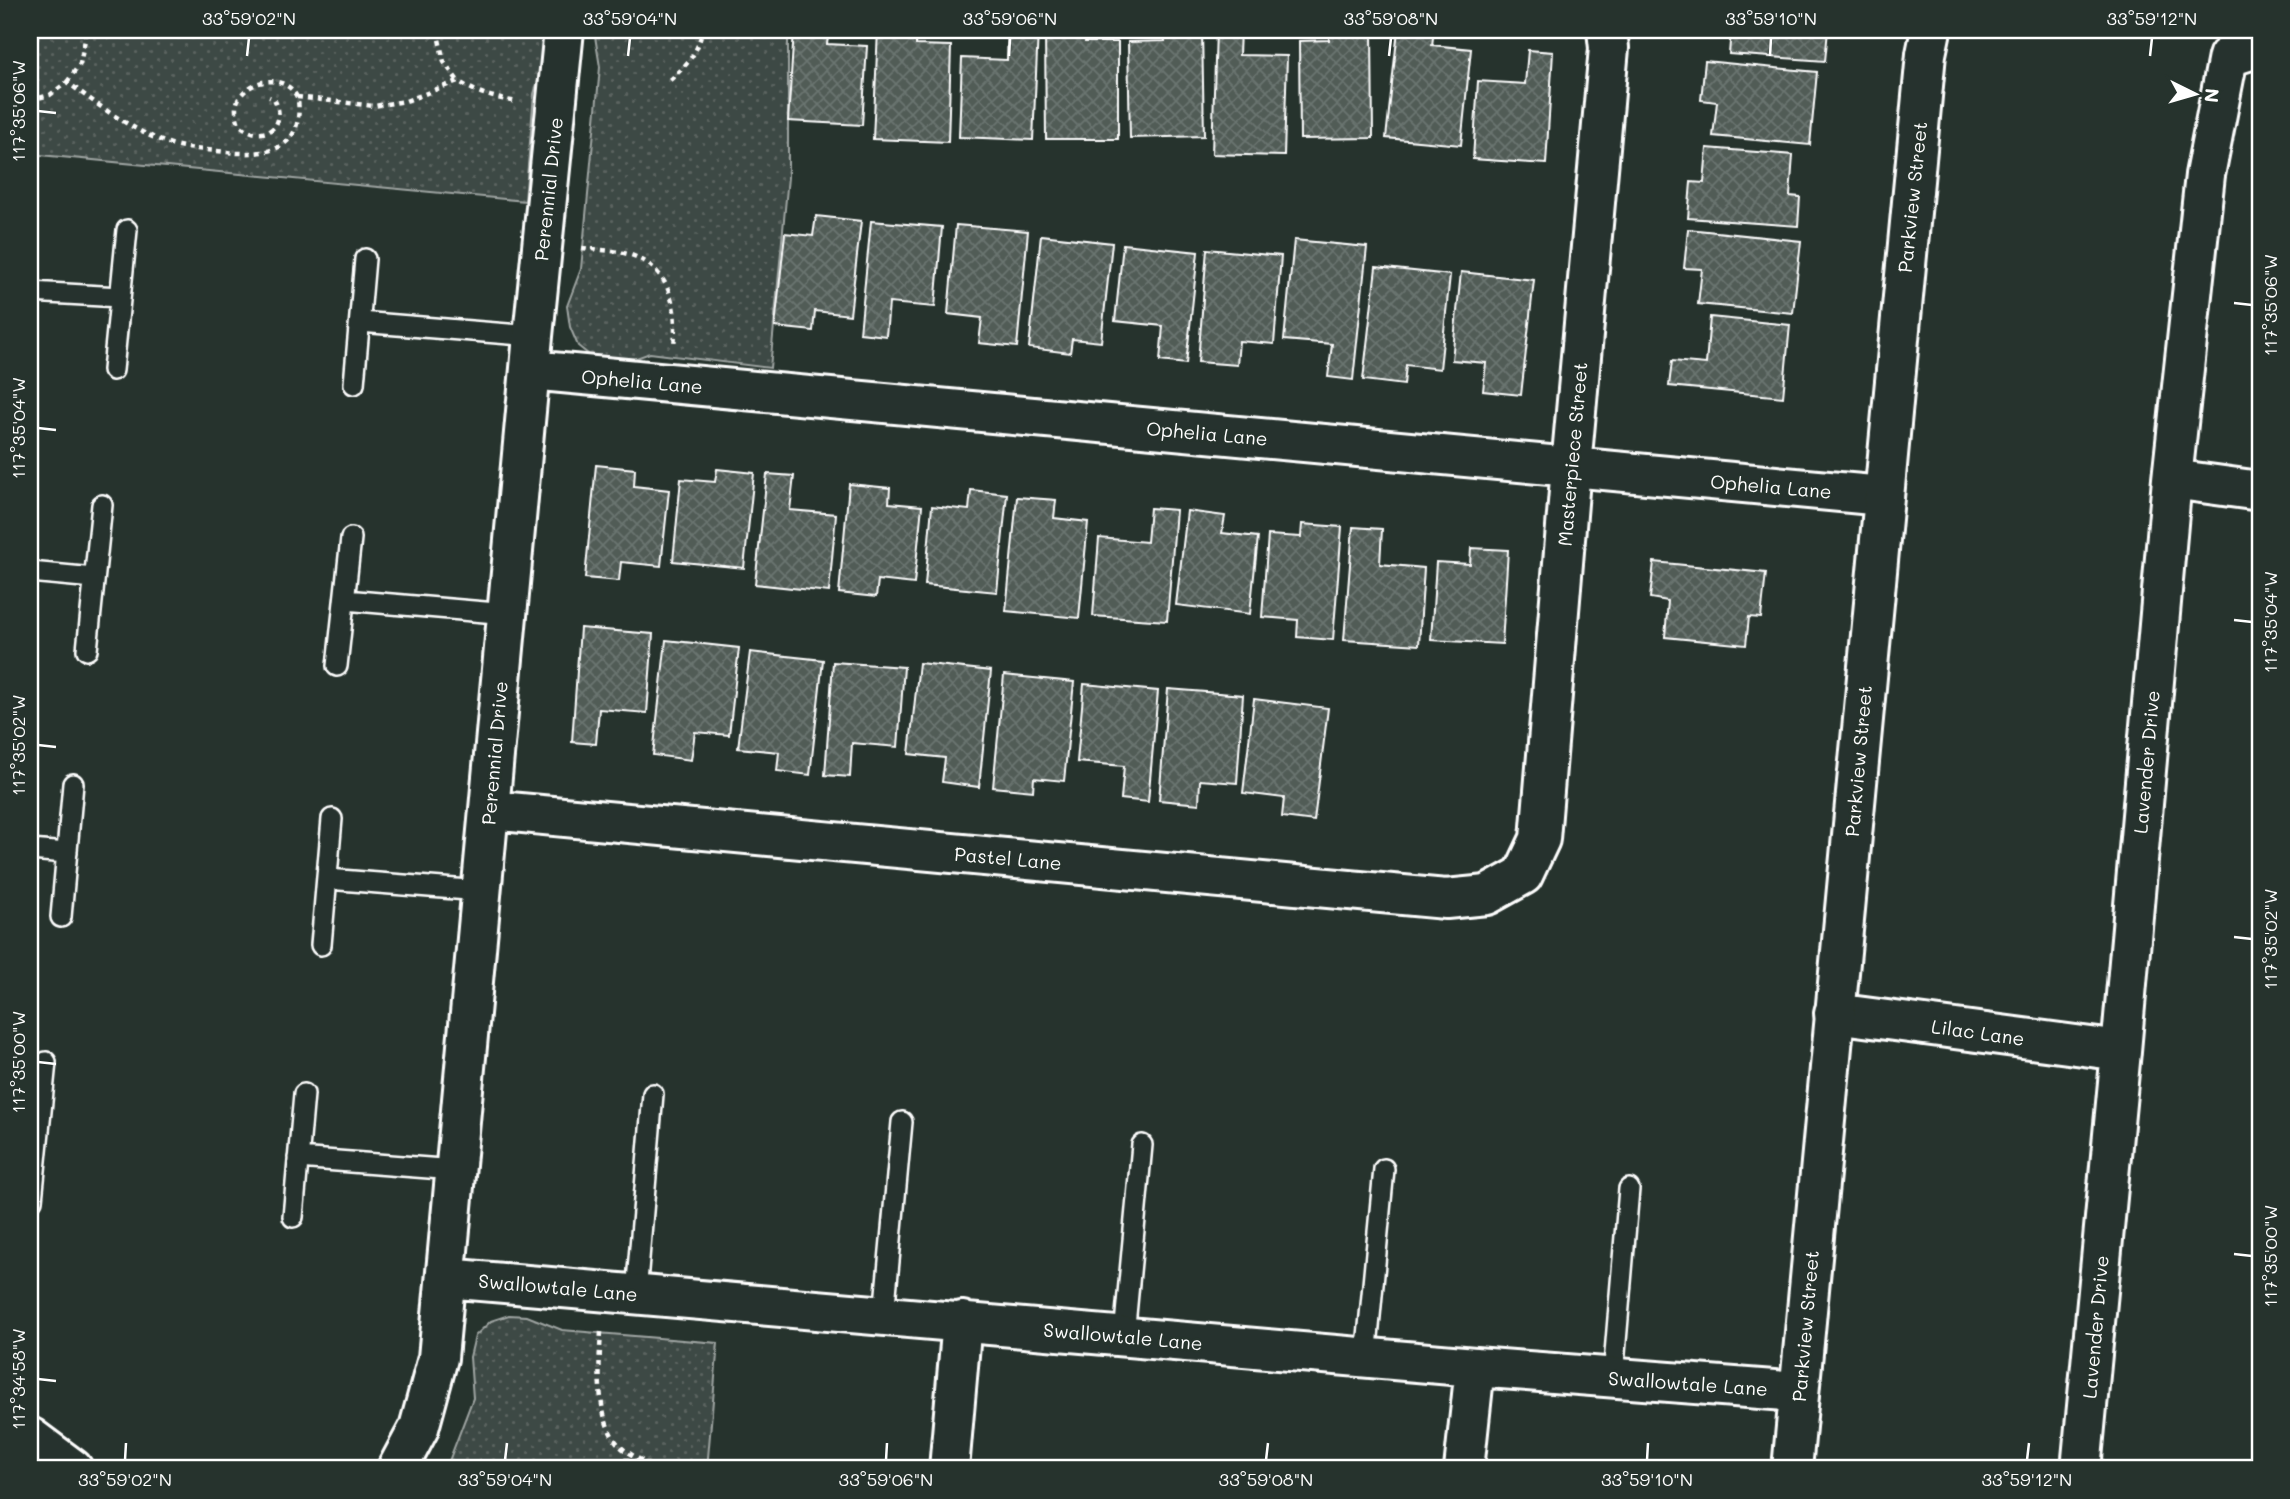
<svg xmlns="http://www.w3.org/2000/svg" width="2290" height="1499" font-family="Mali,sans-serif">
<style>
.park{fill:url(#park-dots);stroke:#9ea4a2;stroke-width:2}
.building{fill:url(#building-cross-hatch);stroke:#fff;stroke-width:2}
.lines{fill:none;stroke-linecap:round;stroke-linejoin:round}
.service-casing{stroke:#fff;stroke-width:24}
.minor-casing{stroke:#fff;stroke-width:44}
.tertiary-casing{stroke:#fff;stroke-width:44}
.path{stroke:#fff;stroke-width:4.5;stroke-dasharray:5 5;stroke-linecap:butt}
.service{stroke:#26332d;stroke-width:19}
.minor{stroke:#26332d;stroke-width:38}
.tertiary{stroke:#26332d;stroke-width:38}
.ticks{fill:none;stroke:#fff;stroke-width:2.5}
.labels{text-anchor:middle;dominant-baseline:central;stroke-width:5;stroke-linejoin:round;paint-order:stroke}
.street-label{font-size:19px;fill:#fff;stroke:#26332d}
.neatline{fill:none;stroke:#fff;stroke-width:2.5}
.ticks-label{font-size:18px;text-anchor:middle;fill:#fff}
</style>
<defs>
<pattern id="park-dots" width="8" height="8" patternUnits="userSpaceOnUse" patternTransform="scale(1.75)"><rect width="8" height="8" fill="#3e4944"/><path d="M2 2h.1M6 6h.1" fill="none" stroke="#5b6460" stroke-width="1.8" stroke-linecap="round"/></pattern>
<pattern id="building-cross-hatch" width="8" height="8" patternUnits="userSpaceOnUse" patternTransform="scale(1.75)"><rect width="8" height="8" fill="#515c57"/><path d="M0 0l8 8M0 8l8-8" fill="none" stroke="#6b7470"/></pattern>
</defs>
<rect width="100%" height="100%" fill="#26332d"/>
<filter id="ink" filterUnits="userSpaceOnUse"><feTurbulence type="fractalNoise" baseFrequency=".0143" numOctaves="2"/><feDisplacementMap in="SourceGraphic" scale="14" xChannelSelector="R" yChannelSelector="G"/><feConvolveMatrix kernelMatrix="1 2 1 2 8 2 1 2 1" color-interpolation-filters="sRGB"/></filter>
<g filter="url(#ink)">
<!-- park -->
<path class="park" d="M30 30H548L541 71 534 94 525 201 30 154Z
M594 30H788V177L770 368 650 353 631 360 611 363 593 358 578 346 570 327 567 306 581 269 600 67Z
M509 1315 527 1316 562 1330 718 1343 707 1469H446L473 1398 470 1357 475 1336 491 1321Z"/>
<!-- building -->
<path class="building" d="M794 30H829L827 44 867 46 862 125 788 121Z
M878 30 916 32V45L951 46 948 142 873 139Z
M1008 30H1038L1033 140 959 137 962 58 1007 60Z
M1045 30H1085V42H1118V139H1046Z
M1164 30H1202L1204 136 1130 138 1128 42 1165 41Z
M1216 30H1240L1239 55 1287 56 1284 156 1212 154Z
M1329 30H1372L1373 138 1300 139 1299 41 1329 40Z
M1398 30H1434L1432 45 1471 49 1461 145 1386 138Z
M1731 30H1828L1825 61 1729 54Z
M1528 50 1553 52 1546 164 1473 159 1478 81 1525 84Z
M1705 61 1817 72 1810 145 1713 136 1717 102 1701 100Z
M1707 148 1793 155 1790 196 1800 197 1798 226 1688 218 1691 182 1704 183Z
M816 216 861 221 850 315 815 311 813 331 775 327 785 233 813 236Z
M871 221 942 227 935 307 889 303 886 336 860 333Z
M956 225 1028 231 1017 347 979 343 982 318 948 314Z
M1688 229 1801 241 1793 313 1698 304 1702 269 1684 268Z
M1041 235 1112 243 1101 342 1072 339 1070 353 1029 348Z
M1294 240 1367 247 1353 380 1328 377 1332 344 1284 340Z
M1123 244 1198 252 1186 364 1160 361 1163 326 1115 321Z
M1207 249 1281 256 1274 344 1239 341 1237 365 1198 362Z
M1376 267 1450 275 1440 369 1406 365 1404 385 1363 380Z
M1461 272 1534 280 1521 395 1483 391 1486 363 1452 360Z
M1710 317 1790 325 1783 397 1669 386 1672 361 1706 364Z
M596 465 635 469 634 486 669 490 661 566 621 562 619 581 585 578Z
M717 469 754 473 744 568 673 561 681 479 715 482Z
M767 474 794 476 790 510 836 514 829 592 755 584Z
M849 484 890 488 889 503 922 506 914 584 878 580 876 597 839 593Z
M971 490 1007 494 997 592 925 585 932 506 969 510Z
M1017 497 1056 500 1054 518 1088 522 1079 618 1006 611Z
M1150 508 1176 510 1167 621 1093 616 1099 538 1147 542Z
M1187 511 1225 516 1222 533 1258 537 1250 614 1176 605Z
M1302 524 1342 527 1333 640 1297 637 1298 620 1262 617 1268 535 1301 537Z
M1353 527 1382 529 1380 564 1424 568 1419 645 1344 640Z
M1471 548 1508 550 1502 644 1431 640 1436 562 1470 564Z
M1654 562 1766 573 1761 618 1749 617 1746 645 1665 637 1668 601 1650 598Z
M580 628 653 634 647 713 599 709 596 744 572 742Z
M666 640 739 648 729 735 695 732 691 760 653 755Z
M750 652 823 660 810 775 777 771 779 752 738 748Z
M833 662 904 667 898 747 852 743 850 777 825 775Z
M919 663 991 671 979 787 942 782 945 758 909 754Z
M1004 675 1074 682 1064 781 1034 778 1033 791 993 787Z
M1084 684 1158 691 1148 802 1121 799 1124 766 1077 762Z
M1168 689 1243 695 1237 783 1200 780 1199 804 1159 800Z
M1254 699 1328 708 1314 821 1282 817 1284 798 1243 793Z"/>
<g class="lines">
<defs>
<path id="service" d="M30 292 120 297
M360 322 533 336
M113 370 127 230
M354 384 365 259
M30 572 94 578
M345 600 508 614
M87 650 102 505
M337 666 351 538
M30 850 67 853
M327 879 481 891
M61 917 73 784
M321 945 332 819
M298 1158 455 1170
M32 1200 46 1062
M293 1217 304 1094
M636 1294 653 1094
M884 1315 902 1122
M1124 1336 1142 1145
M1366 1358 1384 1169
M1613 1377 1629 1189"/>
<path id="minor" d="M530 370 1883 496
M2172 479 2260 491
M489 810 1446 899 1487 895 1523 875 1540 839 1571 467 1609 48 1607 30
M1834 1013 2121 1051
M446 1278 1475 1367 1799 1392
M30 1437 73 1469
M397 1469 419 1428 438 1358 533 336 564 30
M949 1469 962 1321
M1464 1469 1475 1367
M2081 1469 2121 1051 2172 479 2205 175 2228 57 2260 47"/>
<path id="tertiary" d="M1792 1469 1926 54 1931 30"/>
</defs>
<!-- service casing -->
<use href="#service" class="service-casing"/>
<!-- minor casing -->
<use href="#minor" class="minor-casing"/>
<!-- tertiary casing -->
<use href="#tertiary" class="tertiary-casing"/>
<!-- path -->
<path class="path" d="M437 30 444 62 458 81
M670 80C686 66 699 52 702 30
M67 82 80 64 87 30
M297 97 374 106 406 101 458 81C477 94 495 98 517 102
M30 100 50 95 67 82C98 105 144 140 183 147 197 150 212 150 226 152 254 155 294 155 298 118 299 112 299 103 297 97 286 75 256 78 242 94 234 103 235 113 239 124 261 145 290 127 274 99L269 97
M582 248C598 250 615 250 631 255 671 269 678 309 674 345
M601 1332C599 1364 595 1419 619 1445 625 1452 638 1458 646 1463
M596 1469C616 1457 636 1457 657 1469"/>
<!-- service -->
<use href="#service" class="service"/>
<!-- minor -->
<use href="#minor" class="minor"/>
<!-- tertiary -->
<use href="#tertiary" class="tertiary"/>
</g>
</g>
<!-- ticks -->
<path class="ticks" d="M247 56 249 38M628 56 630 38M1009 56 1010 38M1389 56 1391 38M1770 56 1771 38M2150 56 2152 38M38 111 56 113M2234 303 2252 305M38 428 56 430M2234 620 2252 622M38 745 56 747M2234 937 2252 939M38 1062 56 1064M2234 1254 2252 1256M38 1379 56 1381M125 1460 126 1443M505 1460 507 1443M886 1460 887 1443M1266 1460 1268 1443M1647 1460 1648 1443M2027 1460 2029 1443"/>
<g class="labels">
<!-- street labels -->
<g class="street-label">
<text transform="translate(548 189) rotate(-84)">Perennial Drive</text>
<text transform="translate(1912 197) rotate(-84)">Parkview Street</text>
<text transform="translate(642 381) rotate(5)">Ophelia Lane</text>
<text transform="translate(1207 433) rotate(5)">Ophelia Lane</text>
<text transform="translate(1572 454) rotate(-85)">Masterpiece Street</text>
<text transform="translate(1771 486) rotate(5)">Ophelia Lane</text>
<text transform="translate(494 753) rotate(-85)">Perennial Drive</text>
<text transform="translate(1858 761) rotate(-85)">Parkview Street</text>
<text transform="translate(2146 762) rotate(-85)">Lavender Drive</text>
<text transform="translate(1008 858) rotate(5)">Pastel Lane</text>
<text transform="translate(1978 1032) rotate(8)">Lilac Lane</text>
<text transform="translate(558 1287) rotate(5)">Swallowtale Lane</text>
<text transform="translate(1805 1326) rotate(-85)">Parkview Street</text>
<text transform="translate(2095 1327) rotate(-85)">Lavender Drive</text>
<text transform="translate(1123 1336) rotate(5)">Swallowtale Lane</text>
<text transform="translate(1688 1383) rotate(4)">Swallowtale Lane</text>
</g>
</g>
<!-- margin -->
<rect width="2290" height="1499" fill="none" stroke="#26332d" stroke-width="77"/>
<!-- north arrow -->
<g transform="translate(2195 94) rotate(95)" stroke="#26332d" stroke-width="5" paint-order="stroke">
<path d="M0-5L12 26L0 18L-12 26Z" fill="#ffffff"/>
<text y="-10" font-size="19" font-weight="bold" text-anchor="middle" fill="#ffffff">N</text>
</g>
<rect x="38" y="38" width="2214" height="1422" class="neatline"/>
<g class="ticks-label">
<text x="249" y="25">33°59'02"N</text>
<text x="630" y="25">33°59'04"N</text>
<text x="1010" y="25">33°59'06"N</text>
<text x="1391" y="25">33°59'08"N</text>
<text x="1771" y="25">33°59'10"N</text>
<text x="2152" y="25">33°59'12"N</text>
<text transform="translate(19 111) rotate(-90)" y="6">117°35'06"W</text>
<text transform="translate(2271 305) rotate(-90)" y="6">117°35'06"W</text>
<text transform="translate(19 428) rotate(-90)" y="6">117°35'04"W</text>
<text transform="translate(2271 622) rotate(-90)" y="6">117°35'04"W</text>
<text transform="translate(19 745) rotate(-90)" y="6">117°35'02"W</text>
<text transform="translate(2271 939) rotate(-90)" y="6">117°35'02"W</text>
<text transform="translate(19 1062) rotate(-90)" y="6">117°35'00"W</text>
<text transform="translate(2271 1256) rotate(-90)" y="6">117°35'00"W</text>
<text transform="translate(19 1379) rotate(-90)" y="6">117°34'58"W</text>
<text x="125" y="1486">33°59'02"N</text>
<text x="505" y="1486">33°59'04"N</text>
<text x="886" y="1486">33°59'06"N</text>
<text x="1266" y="1486">33°59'08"N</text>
<text x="1647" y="1486">33°59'10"N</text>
<text x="2027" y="1486">33°59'12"N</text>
</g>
</svg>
